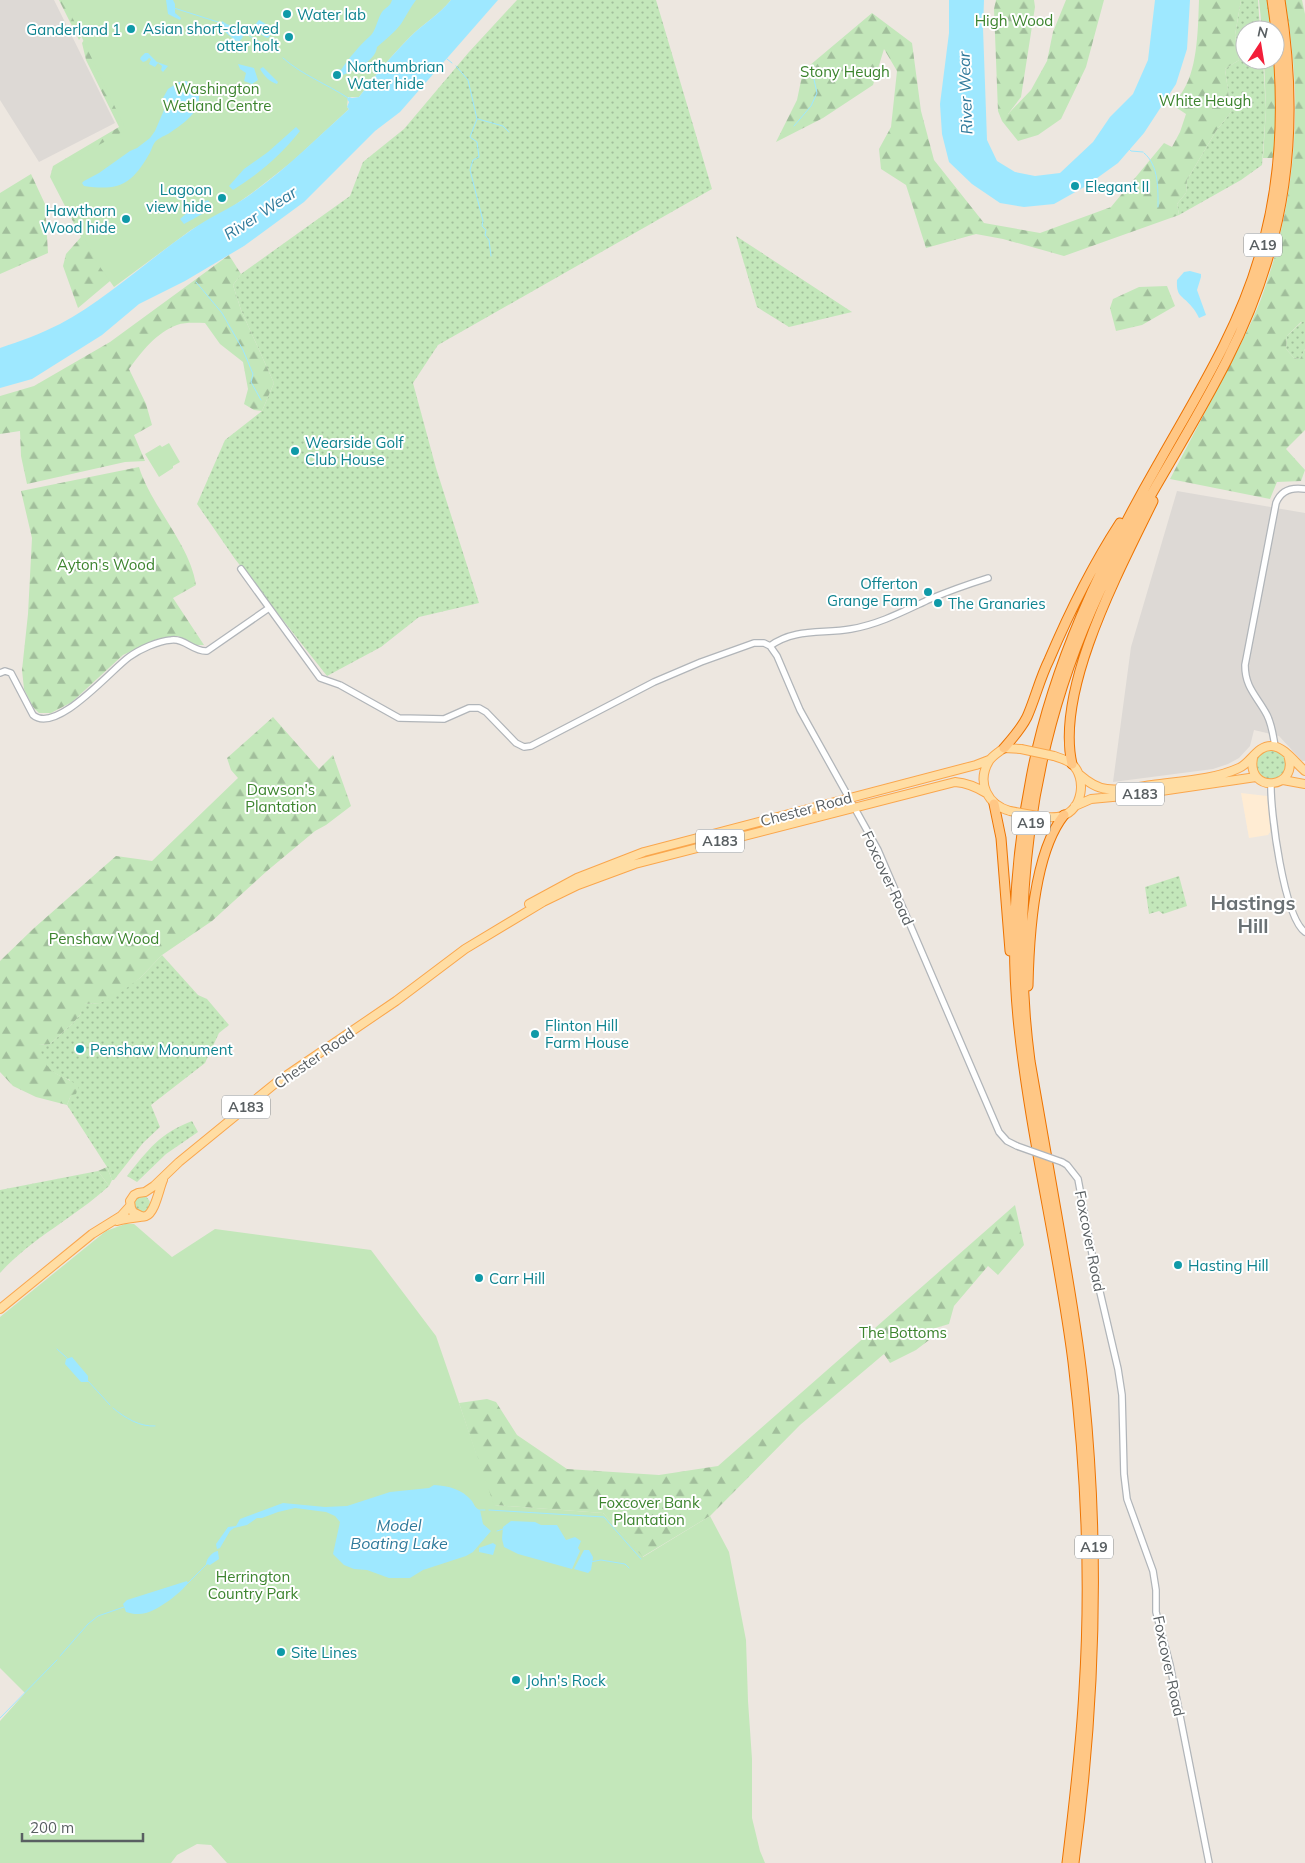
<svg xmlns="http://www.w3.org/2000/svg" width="1305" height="1863" font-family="Mulish,sans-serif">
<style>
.commercial{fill:#ffecd3}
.industrial{fill:#ddd9d5}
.grass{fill:url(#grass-dots)}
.forest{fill:url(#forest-firs)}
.park{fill:#c3e7ba}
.water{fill:#9ee8ff}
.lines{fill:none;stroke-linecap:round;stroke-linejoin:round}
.stream{stroke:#9ee8ff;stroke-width:1}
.minor-casing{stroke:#b1b5b9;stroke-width:8}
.major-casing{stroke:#faa64c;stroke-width:10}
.highway-casing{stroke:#ed7300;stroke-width:11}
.minor{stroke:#fff;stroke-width:5.5}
.major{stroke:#ffdda3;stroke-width:8}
.highway{stroke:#ffc785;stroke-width:9}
.minor-bridge-casing{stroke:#b1b5b9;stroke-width:8;stroke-linecap:butt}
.major-bridge-casing{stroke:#faa64c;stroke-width:10;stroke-linecap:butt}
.minor-bridge{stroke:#fff;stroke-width:5.5}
.major-bridge{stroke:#ffdda3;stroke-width:8}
.culture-dot{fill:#0f9aa8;stroke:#fff;stroke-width:2}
.labels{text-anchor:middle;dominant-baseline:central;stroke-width:4;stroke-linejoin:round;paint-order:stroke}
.shield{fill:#fff;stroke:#8b8f91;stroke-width:1}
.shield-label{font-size:14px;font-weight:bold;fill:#595f62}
.culture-label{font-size:15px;fill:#0d838f;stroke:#fff;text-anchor:start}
.park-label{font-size:15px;fill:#3c842e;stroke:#fff}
.street-label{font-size:15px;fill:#595f62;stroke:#fff}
.water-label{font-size:16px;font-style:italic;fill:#307a9b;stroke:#fff}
.district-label{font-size:20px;font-weight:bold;fill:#6a7174;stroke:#fff}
</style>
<defs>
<pattern id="grass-dots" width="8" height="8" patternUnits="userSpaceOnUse" patternTransform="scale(1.25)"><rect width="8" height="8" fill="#c3e7ba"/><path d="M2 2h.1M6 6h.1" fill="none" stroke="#a1be9b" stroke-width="1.8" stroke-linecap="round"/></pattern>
<pattern id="forest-firs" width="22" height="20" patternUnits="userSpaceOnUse" patternTransform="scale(1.25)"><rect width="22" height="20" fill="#c3e7ba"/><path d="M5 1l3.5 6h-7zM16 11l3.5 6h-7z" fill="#a1be9b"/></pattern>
</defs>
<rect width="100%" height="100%" fill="#ede7e0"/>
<!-- commercial -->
<path class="commercial" d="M1241 793 1267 796 1271 827V831L1268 835 1249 838Z"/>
<!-- industrial -->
<path class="industrial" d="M0 0H54L115 123 39 162 0 100Z
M1177 491 1305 513V761H1302L1279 736 1254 730 1250 746 1239 758 1228 764 1213 769 1113 782 1131 647Z"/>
<!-- grass -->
<path class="grass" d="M517 0H656L712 189 438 345 413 383 436 468 479 603 419 617 381 647 327 676 235 559 197 504 225 440 262 411 274 383 241 310 233 285 241 274 350 196 363 162 404 129 469 52Z
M1241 0H1258L1260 30H1245V60H1263L1266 109 1262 165 1241 180 1179 215 1177 204 1186 193 1187 180 1216 131 1231 112 1225 69 1239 60 1235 35Z
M736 236 852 312 789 327 757 307Z
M1302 322H1305V349L1300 359 1294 358 1286 349 1287 336Z
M1256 765a15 15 0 1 1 30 0a15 15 0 1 1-30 0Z
M1179 876 1187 906 1163 914 1159 911 1149 914 1145 887Z
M162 955 198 995 207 999 229 1025 219 1033 205 1063 151 1105 160 1127 143 1143 114 1180H112L107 1167 67 1105 71 1095 70 1080C47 1071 46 1069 38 1045L50 1044 73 1023 80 1015 83 1004 100 1003 140 978Z
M192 1121 198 1132 166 1154 137 1182 127 1176C149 1149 159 1134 192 1121Z
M98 1171 109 1186C74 1218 33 1237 0 1273V1190Z
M134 1204a8 8 0 1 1 16 0a8 8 0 1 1-16 0Z"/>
<!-- forest -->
<path class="forest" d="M59 0H101L103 2 79 40Z
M996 0H1034L1035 7 1021 97 1008 114 1031 90 1047 61 1053 32 1066 0H1104L1086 67 1061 119 1038 135 1018 141 1002 121 998 111 994 9Z
M1199 0H1241L1235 35 1239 60 1225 69 1231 112 1216 131 1187 180 1186 193 1177 204 1179 215 1064 256 1003 239 976 234 926 248 906 185 881 169 879 149 891 127 897 71 884 49 873 85 823 118 776 142 797 100 803 71 872 13 912 43 921 111 934 160 984 223 1040 233 1111 207 1164 143 1172 147 1180 132 1186 114 1171 104C1176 100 1181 95 1184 89 1198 66 1198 26 1199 0Z
M1259 0H1268L1272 30H1262Z
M1285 0H1302L1305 14V322H1301L1287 336 1286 349 1294 358 1300 359 1305 349V430L1286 449 1305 470 1301 481 1277 482 1270 499 1170 479C1187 447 1204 414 1221 382 1235 355 1250 328 1261 299 1285 234 1297 161 1295 91 1294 60 1290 30 1285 0Z
M99 19 125 61 135 260 78 308 63 266 66 254 81 237 50 177 53 166 119 127 86 60 82 43Z
M1264 60H1274L1277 136 1274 157 1272 158H1263L1266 109Z
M31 174 45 204 48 253 0 274V193Z
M229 255 241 274 233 285 241 310 274 383 262 411 254 410 244 404 248 389 243 362 220 344 205 323C196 323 185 322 177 325 157 332 141 352 129 369L146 404 152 425 134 435 145 461 125 462 27 484 21 456 20 431 0 434V396L34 386 110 342Z
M1167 286 1175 306 1142 325 1116 331 1110 308 1113 299 1139 287Z
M139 467C151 506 190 544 196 585L173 598 204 645H195L178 636 157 639 123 655 72 702 51 713H39L33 707 24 689 22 670 28 614 32 538 21 491Z
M273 717 319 769 333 755 351 806 326 825 315 831 267 871 212 921 162 955 140 978 120 993 100 1003 84 1004 80 1015 73 1023 50 1044 39 1045C48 1078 55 1070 79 1086L76 1094 71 1095 67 1105 36 1097 13 1086 0 1072V961L33 929 116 856 152 861 238 778 231 770 227 758Z
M107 1167 112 1180 109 1186 98 1171Z
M1015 1205 1024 1245 998 1275 988 1266 954 1306 949 1324 929 1330 933 1337 916 1350 890 1363 884 1354 800 1425 710 1516 642 1557 603 1513 493 1505 459 1403 487 1399 496 1402 517 1435 567 1469 659 1475 718 1466Z"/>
<!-- park -->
<path class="park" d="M64 0H451C439 15 423 24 410 37 391 56 375 76 359 97H348L347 107 349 109 293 161 252 193 232 207 191 230 114 287 98 264 53 180 55 169 126 130Z
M169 443 180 462 173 466V468L159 477 145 454 160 445 162 447Z
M125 1224H134L172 1257 215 1229 371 1250 436 1336 494 1505 603 1513 643 1557 710 1516 729 1552 746 1640 748 1701 752 1759V1818L760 1851 765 1863H227L211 1845 197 1844 177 1855 171 1863H0V1721L25 1693 0 1668V1317L106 1231Z"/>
<!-- water -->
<path class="water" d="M166 0H173L175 4V13L181 18 180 20 168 14Z
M392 0H416C410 8 406 16 401 24 394 33 385 40 377 47 375 63 351 71 341 76L337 72 338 69 341 70C348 59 360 45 369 37 376 32 377 19 382 12 386 7 390 7 392 0Z
M451 0H498L400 112 375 131 304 202 244 246 185 281 139 304 102 335 32 379 0 388V348C21 341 40 334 60 324 104 301 148 260 190 231 209 217 232 208 251 194 286 169 317 138 349 109L347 107 349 102 347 99 349 97 352 98 359 97C375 76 391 56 410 37 423 24 439 15 451 0Z
M949 0H984L983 28 987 140 997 161 1015 172 1035 176 1060 173 1093 142 1110 117 1133 94 1148 60 1155 0H1190L1187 49 1176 84 1144 133 1118 163 1086 186 1054 204 1024 207 1000 203 972 184 949 162 942 134 940 104 949 33Z
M259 20 271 27 276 33 271 34 268 38C262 36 256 32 255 25Z
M222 21C227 25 230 25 236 27 239 29 241 33 244 35L240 41H236L219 27Z
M145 53H148L157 62 168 66 163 72 161 70 162 66 158 63 155 67 149 64 151 59 149 58 146 61 143 62 140 59 141 57Z
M238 64 254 68 258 80 252 84 244 81 246 73 240 69Z
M263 67 278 82 277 84C270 82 264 76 260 69Z
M186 81C193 84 200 89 199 98 199 114 180 126 168 134 164 136 157 139 155 142 152 146 151 152 148 156 131 185 118 191 84 186L82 183 84 181 99 173 130 151 137 148 150 138 155 131 164 110 163 98 168 89 179 82Z
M296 127 300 131C281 155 259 174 233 190L229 186 244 169 268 152Z
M208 200 212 206 204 213 184 224 180 219 197 204Z
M1190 271 1201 274V277L1197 290 1206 315 1199 318C1197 314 1195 310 1192 307 1183 295 1176 298 1177 280L1184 272Z
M72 1357 88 1376V1382H81L65 1364 66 1359Z
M434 1485C449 1486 462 1489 472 1501 475 1506 475 1508 480 1510L483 1524 491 1531 473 1552 466 1556 423 1570 410 1578H389L367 1570 354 1569 344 1565 333 1554 340 1522 335 1516 326 1512 295 1508 278 1512 262 1518H257L247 1525 234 1528 230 1531 220 1548 217 1549 216 1544 228 1527 236 1526 240 1519 283 1503 325 1507 347 1506 390 1492 429 1488Z
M511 1521 535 1522 541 1525H557L566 1540 575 1537 581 1541 578 1548 580 1551 572 1569 518 1554 504 1547 502 1539 503 1527Z
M493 1543 496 1545 493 1555 479 1552V1548Z
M584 1550H589L593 1557 591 1570 588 1573 574 1569Z
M218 1551 219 1559 210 1565 206 1564C207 1558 212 1552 218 1551Z
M187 1581 188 1583C181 1593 158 1610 146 1613 139 1615 132 1614 126 1612L123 1604 127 1600Z"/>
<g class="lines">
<!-- stream -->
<path class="stream" d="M174 8 221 23
M239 30 279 53
M283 58C302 75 327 84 348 98
M447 59 452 63
M456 66 468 80 477 119 470 137 477 142 479 157 473 160 470 170 483 221 482 226 486 230 485 235 489 240 491 256
M478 119 503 126 509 132
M794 126 811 106 817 93 813 75 817 73
M1129 149 1131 151 1143 152
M1144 153C1159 165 1158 190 1158 207
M196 282 222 313 243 350 253 374 251 382 261 400
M57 1349 67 1358
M88 1381 110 1405
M113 1408C125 1418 140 1427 155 1426
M480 1510H485
M489 1510 604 1517 641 1559
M497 1531 503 1529
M590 1562 601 1560 625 1564 629 1568
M187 1584 207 1564
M60 1656 88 1624 98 1616 124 1607
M0 1718 57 1660"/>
<defs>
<path id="minor" d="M241 569 320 678 340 685 399 718 444 719 469 708H479L486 712 516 743 524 747 531 746 654 682 701 662 754 643H764L770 646 777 656 800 710 878 850 999 1132 1007 1141 1017 1146
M770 646C795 628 822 634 851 629 880 624 904 611 930 599 949 591 969 584 988 578
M0 673 5 671 11 673 33 715C56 735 111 670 129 657 140 649 158 641 171 640 185 638 193 652 207 651L269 608
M1275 746C1273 735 1272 725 1267 715 1257 696 1245 688 1245 665L1276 503C1281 490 1292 487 1305 489
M1271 783C1270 811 1284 917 1305 932
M1062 1162 1067 1165 1078 1179 1096 1275 1118 1369 1122 1395 1124 1474 1127 1499 1153 1571 1156 1590V1612L1170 1665 1209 1863"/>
<path id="major" d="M1253 758C1246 794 1300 790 1288 755
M1080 775C1088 782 1096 788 1107 789 1121 791 1138 787 1152 785 1180 781 1213 780 1239 768 1251 763 1257 745 1272 746 1285 747 1295 763 1305 771
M1283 780 1305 784
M1075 806 1091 799 1134 795 1256 777
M1010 811C988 805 976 783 989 761 992 756 999 752 1004 748L1021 749
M1043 817C1049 817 1056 818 1062 816 1083 809 1087 778 1072 764 1067 760 1060 758 1054 756
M529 904 577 878 644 852 976 765 989 760
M141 1216 133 1212 131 1208 130 1201 134 1195 138 1193 145 1192 154 1186 179 1162 277 1082 396 1001 465 949 543 902 578 885 635 864 955 782C967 783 975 786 986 793
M117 1221C126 1218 136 1218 146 1216 155 1213 159 1189 163 1180
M0 1309 92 1234 121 1216 130 1206"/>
<path id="highway" d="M1004 748C1012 739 1021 729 1027 717 1035 699 1040 678 1049 660 1069 613 1092 566 1120 523
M1072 764C1055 689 1120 569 1153 501
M994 804 1001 838 1010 951
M1028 986C1029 938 1033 854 1064 815
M1067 1863C1074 1805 1081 1748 1084 1690 1091 1581 1086 1470 1073 1362 1059 1250 1031 1140 1019 1028 1010 945 1015 860 1031 778 1052 666 1101 564 1157 466 1195 398 1237 333 1259 258 1285 174 1285 87 1272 0
M1074 1863C1095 1707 1100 1550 1084 1394 1079 1340 1069 1286 1060 1233 1050 1176 1040 1118 1030 1061 1010 908 1029 753 1091 611 1129 523 1184 445 1227 360 1287 242 1301 130 1280 0"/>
</defs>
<!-- minor casing -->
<use href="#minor" class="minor-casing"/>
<!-- major casing -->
<use href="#major" class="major-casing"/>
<!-- highway casing -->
<use href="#highway" class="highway-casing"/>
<!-- minor -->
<use href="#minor" class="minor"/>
<!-- major -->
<use href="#major" class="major"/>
<!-- highway -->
<use href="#highway" class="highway"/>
<defs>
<path id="minor-bridge" d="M1017 1146 1062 1162"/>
<path id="major-bridge" d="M1021 749 1054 756
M1010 811 1043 817"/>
</defs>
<!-- minor-bridge casing -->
<use href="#minor-bridge" class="minor-bridge-casing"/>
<!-- major-bridge casing -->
<use href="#major-bridge" class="major-bridge-casing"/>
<!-- minor-bridge -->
<use href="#minor-bridge" class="minor-bridge"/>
<!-- major-bridge -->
<use href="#major-bridge" class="major-bridge"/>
</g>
<!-- markers -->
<g class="culture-dot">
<circle cx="287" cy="14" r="5"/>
<circle cx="131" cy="29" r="5"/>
<circle cx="289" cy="37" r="5"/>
<circle cx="337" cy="75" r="5"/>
<circle cx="1075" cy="186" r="5"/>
<circle cx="222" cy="198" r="5"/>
<circle cx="126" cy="219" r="5"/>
<circle cx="295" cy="451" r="5"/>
<circle cx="928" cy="592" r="5"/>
<circle cx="938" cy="603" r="5"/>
<circle cx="535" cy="1034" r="5"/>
<circle cx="80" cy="1049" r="5"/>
<circle cx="1178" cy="1265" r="5"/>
<circle cx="479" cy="1278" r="5"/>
<circle cx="281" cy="1652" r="5"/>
<circle cx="516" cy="1680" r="5"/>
</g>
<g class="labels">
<!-- shield labels -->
<g class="shield">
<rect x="1244" y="233.5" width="38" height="23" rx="4"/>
<rect x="1116" y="782.5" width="48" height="23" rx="4"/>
<rect x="1012" y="811.5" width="38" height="23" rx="4"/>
<rect x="696" y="829.5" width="48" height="23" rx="4"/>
<rect x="222" y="1095.5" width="48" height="23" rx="4"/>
<rect x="1075" y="1535.5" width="38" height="23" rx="4"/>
</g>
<g class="shield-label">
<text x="1263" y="245">A19</text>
<text x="1140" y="794">A183</text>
<text x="1031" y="823">A19</text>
<text x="720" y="841">A183</text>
<text x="246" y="1107">A183</text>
<text x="1094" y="1547">A19</text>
</g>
<!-- culture labels -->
<g class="culture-label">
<text x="297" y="14">Water lab</text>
<text x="279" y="28" text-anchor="end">Asian short-clawed<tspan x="279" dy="17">otter holt</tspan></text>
<text x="121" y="29" text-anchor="end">Ganderland 1</text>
<text x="347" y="66">Northumbrian<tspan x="347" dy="17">Water hide</tspan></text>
<text x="1085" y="186">Elegant II</text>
<text x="212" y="189" text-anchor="end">Lagoon<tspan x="212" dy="17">view hide</tspan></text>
<text x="116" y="210" text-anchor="end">Hawthorn<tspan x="116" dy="17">Wood hide</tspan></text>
<text x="305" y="442">Wearside Golf<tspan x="305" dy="17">Club House</tspan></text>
<text x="918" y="583" text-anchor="end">Offerton<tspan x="918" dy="17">Grange Farm</tspan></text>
<text x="948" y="603">The Granaries</text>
<text x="545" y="1025">Flinton Hill<tspan x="545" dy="17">Farm House</tspan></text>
<text x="90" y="1049">Penshaw Monument</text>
<text x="1188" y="1265">Hasting Hill</text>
<text x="489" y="1278">Carr Hill</text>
<text x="291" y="1652">Site Lines</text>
<text x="526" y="1680">John's Rock</text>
</g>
<!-- park labels -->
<g class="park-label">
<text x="1014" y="20">High Wood</text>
<text x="845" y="71">Stony Heugh</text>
<text x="217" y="88">Washington<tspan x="217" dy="17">Wetland Centre</tspan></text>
<text x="1205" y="100">White Heugh</text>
<text x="106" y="564">Ayton's Wood</text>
<text x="281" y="789">Dawson's<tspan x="281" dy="17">Plantation</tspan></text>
<text x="104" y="938">Penshaw Wood</text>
<text x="903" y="1332">The Bottoms</text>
<text x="649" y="1502">Foxcover Bank<tspan x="649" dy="17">Plantation</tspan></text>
<text x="253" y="1576">Herrington<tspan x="253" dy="17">Country Park</tspan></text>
</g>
<!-- street labels -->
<g class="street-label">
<text transform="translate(806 809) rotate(-15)">Chester Road</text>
<text transform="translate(888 878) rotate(65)">Foxcover Road</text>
<text transform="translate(314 1058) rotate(-35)">Chester Road</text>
<text transform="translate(1090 1241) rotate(79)">Foxcover Road</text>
<text transform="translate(1169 1666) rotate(78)">Foxcover Road</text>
</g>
<!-- water labels -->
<g class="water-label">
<text transform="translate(965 93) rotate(-92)">River Wear</text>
<text transform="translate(260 213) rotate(-33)">River Wear</text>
<text x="399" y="1525">Model<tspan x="399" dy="18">Boating Lake</tspan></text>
</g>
<!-- district labels -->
<g class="district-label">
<text x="1253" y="902">Hastings<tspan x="1253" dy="23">Hill</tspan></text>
</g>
</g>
<!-- north arrow -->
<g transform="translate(1260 45) rotate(12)"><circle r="24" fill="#ffffff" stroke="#bdbfc0"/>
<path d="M0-4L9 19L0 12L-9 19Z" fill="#f31f3a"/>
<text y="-8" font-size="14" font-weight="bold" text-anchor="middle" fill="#595f62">N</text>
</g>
<!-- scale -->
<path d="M22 1833v8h121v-8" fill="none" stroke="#595f62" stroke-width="2.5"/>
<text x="30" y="1833" font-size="15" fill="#595f62" stroke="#ffffff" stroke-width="4" paint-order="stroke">200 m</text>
</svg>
